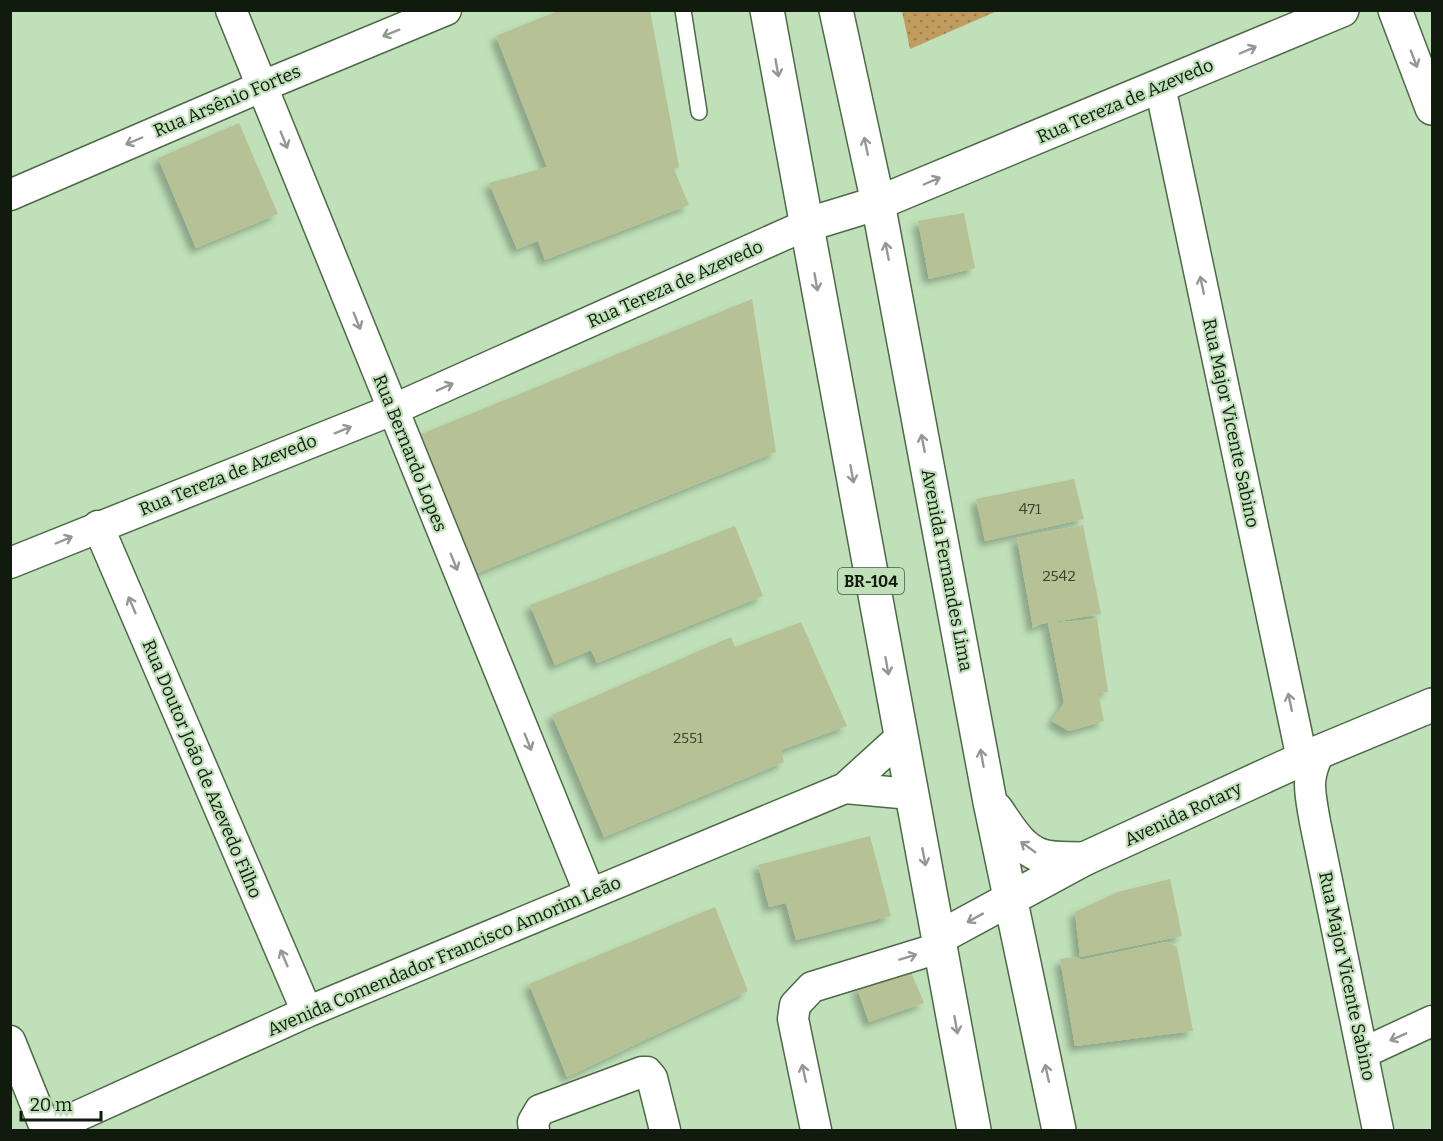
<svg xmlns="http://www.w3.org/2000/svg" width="1443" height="1141" font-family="Bitter,serif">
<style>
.park{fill:url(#park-dots)}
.building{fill:#b6c295;filter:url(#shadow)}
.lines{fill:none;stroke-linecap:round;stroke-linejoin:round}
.lane-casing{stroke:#4d6947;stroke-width:18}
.street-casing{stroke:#4d6947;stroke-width:33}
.secondary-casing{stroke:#4d6947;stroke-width:36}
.primary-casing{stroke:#4d6947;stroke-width:36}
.highway-casing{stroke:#4d6947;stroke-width:36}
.lane{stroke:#fff;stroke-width:15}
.street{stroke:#fff;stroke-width:30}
.secondary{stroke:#fff;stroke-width:33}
.primary{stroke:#fff;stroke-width:33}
.highway{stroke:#fff;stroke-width:33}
.oneway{stroke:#939892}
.labels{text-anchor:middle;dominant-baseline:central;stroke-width:4.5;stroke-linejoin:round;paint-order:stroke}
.number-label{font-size:15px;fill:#3a452f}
.shield{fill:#bfe0b9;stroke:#445641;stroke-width:1.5}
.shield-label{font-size:16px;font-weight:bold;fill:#101b0d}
.street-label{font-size:18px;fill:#101b0d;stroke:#bfe0b9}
</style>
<defs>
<pattern id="park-dots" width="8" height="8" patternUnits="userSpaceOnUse" patternTransform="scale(1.5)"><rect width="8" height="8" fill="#c09c5e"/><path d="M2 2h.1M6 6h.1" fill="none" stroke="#9b7e4c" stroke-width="1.8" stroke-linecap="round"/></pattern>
<filter id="shadow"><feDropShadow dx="-5.5" dy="5.5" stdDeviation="3" flood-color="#0004"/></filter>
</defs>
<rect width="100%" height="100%" fill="#bfe0b9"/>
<!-- park -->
<path class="park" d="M902 11V10L997 11 910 49Z"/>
<!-- building -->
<path class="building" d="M560 10H650L679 167 674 169 689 205 545 260 538 241 517 249 489 183 547 167 496 36Z
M239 123 278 214 196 248 158 158Z
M964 213 975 268 929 279 918 221Z
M752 299 776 452 470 576 419 435Z
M1074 479 1084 519 985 541 976 499Z
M1083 525 1101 614 1041 624 1033 628 1017 538Z
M735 526 763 596 597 663 591 650 555 665 530 605Z
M1097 619 1108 692 1098 693 1104 721 1069 731 1052 721 1064 703 1048 623Z
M801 622 847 726 781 750 784 762 604 837 552 715 731 637 735 647Z
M870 836 891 916 796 940 786 903 769 907 758 865Z
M1170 879 1182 936 1080 957 1075 912 1118 892Z
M715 907 748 991 567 1077 529 984Z
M1166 942 1177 947 1193 1031 1075 1046 1060 959 1077 957 1081 960Z
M908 965 924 1003 869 1022 857 988Z"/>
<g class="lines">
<defs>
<path id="lane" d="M683 10 699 112"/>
<path id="street" d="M231 10 590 894
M1160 86 1302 759
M10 195 263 86 446 10
M98 526 307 1012
M10 563 392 410 806 225
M1320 751C1305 779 1310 792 1315 822L1378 1130
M845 788 911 794
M10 1041 46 1130
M1363 1053 1432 1021
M47 1130 307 1012 845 788 900 738
M534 1130 533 1122 540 1110 642 1072H647L652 1078 665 1130
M816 1130 793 1019 795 1005 812 987 942 947"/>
<path id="secondary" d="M1395 10 1432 108
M806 225 878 203 1342 10"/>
<path id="primary" d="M940 937 1084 859 1302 759 1432 705"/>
<path id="highway" d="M767 10 974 1130
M836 10 878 203 990 802 1059 1130
M996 809C1008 826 1020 849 1042 856 1054 860 1071 858 1084 859"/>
</defs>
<!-- lane casing -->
<use href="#lane" class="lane-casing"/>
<!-- street casing -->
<use href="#street" class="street-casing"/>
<!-- secondary casing -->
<use href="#secondary" class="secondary-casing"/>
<!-- primary casing -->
<use href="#primary" class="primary-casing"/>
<!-- highway casing -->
<use href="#highway" class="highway-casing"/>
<!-- lane -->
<use href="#lane" class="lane"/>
<!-- street -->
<use href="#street" class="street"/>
<!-- secondary -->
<use href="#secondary" class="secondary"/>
<!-- primary -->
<use href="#primary" class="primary"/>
<!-- highway -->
<use href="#highway" class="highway"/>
</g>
<!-- one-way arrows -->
<defs><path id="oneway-shaft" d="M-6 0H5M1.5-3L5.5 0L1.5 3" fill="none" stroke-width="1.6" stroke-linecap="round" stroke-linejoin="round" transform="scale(1.5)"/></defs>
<g class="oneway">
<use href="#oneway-shaft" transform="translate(391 33) rotate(158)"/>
<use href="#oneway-shaft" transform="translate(1248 50) rotate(-23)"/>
<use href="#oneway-shaft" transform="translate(1414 59) rotate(69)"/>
<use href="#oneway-shaft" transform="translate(777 68) rotate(80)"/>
<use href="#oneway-shaft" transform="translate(284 140) rotate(68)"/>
<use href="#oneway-shaft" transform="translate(134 141) rotate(157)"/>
<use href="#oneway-shaft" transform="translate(866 146) rotate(-102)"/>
<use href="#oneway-shaft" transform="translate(932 181) rotate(-23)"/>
<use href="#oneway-shaft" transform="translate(887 251) rotate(-101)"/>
<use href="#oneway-shaft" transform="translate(816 282) rotate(80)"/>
<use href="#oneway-shaft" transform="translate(1202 285) rotate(-102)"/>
<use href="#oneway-shaft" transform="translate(357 321) rotate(68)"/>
<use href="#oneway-shaft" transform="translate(445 387) rotate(-24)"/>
<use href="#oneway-shaft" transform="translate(343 430) rotate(-22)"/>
<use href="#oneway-shaft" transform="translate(923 443) rotate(-101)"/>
<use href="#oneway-shaft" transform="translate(852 474) rotate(80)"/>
<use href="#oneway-shaft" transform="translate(64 540) rotate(-23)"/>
<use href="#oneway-shaft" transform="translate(454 562) rotate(68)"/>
<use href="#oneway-shaft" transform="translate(132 605) rotate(-113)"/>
<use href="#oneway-shaft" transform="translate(887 666) rotate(80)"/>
<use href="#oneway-shaft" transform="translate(1290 702) rotate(-102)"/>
<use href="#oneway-shaft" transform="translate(528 742) rotate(68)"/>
<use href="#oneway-shaft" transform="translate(982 758) rotate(-100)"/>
<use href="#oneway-shaft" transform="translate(1028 847) rotate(-144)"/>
<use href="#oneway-shaft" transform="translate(924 857) rotate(79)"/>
<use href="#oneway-shaft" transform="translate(975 918) rotate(151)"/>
<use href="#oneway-shaft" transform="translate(908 957) rotate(-17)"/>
<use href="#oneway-shaft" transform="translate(284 958) rotate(-113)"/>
<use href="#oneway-shaft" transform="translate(956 1025) rotate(80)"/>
<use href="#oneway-shaft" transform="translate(1398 1037) rotate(156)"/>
<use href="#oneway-shaft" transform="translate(804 1073) rotate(-102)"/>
<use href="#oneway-shaft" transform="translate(1047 1073) rotate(-102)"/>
</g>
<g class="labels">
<!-- number labels -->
<g class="number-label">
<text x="1030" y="509">471</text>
<text x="1059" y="576">2542</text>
<text x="688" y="738">2551</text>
</g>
<!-- shield labels -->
<rect class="shield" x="838" y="568" width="66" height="26" rx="4.5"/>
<g class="shield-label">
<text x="871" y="581">BR-104</text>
</g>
<!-- street labels -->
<g class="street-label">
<text transform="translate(227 101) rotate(-23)">Rua Arsênio Fortes</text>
<text transform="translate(1125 101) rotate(-23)">Rua Tereza de Azevedo</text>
<text transform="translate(675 284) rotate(-24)">Rua Tereza de Azevedo</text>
<text transform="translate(1231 423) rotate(78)">Rua Major Vicente Sabino</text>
<text transform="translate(410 453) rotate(68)">Rua Bernardo Lopes</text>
<text transform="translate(228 475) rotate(-22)">Rua Tereza de Azevedo</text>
<text transform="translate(947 570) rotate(79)">Avenida Fernandes Lima</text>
<text transform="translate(202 769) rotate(67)">Rua Doutor João de Azevedo Filho</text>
<text transform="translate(1183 814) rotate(-25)">Avenida Rotary</text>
<text transform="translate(444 956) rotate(-23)">Avenida Comendador Francisco Amorim Leão</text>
<text transform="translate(1347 976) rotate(78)">Rua Major Vicente Sabino</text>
</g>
</g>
<!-- border -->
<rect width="1443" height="1141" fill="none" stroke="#101b0d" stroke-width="24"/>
<!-- scale -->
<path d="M21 1111v9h80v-9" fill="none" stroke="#101b0d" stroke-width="3"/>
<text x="30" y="1111" font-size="18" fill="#101b0d" stroke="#bfe0b9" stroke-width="4.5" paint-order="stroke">20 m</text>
</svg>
